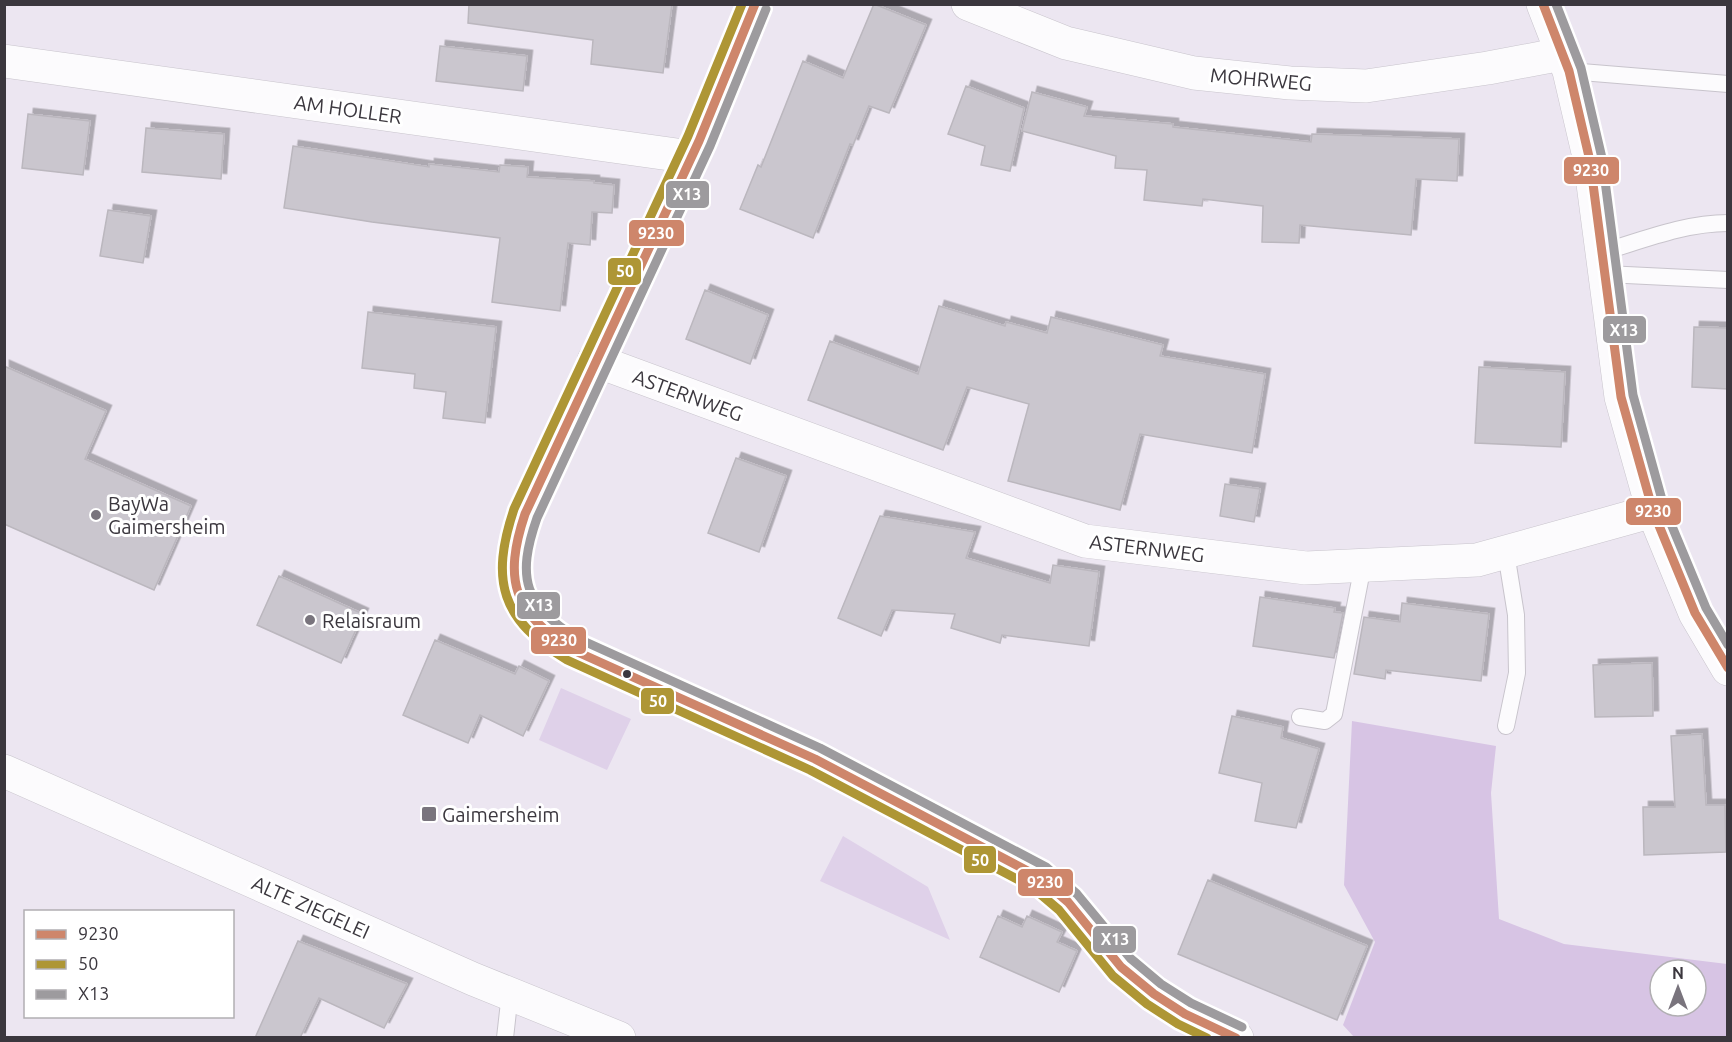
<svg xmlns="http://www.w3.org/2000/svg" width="1732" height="1042" font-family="Ubuntu,sans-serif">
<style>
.green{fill:#dfd1e9}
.forest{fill:#d7c4e4;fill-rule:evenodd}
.building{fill:#cac6ce;stroke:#bbb7be;stroke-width:1.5;filter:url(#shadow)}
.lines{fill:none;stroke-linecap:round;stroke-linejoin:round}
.lane-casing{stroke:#c8c4cc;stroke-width:18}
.street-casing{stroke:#c8c4cc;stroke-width:34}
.lane{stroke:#fcfbfd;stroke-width:16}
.street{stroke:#fcfbfd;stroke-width:33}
.bus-1-casing{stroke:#fff;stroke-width:14}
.bus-2-casing{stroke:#fff;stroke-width:14}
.bus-3-casing{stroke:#fff;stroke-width:14}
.bus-1{stroke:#ce866b;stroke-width:9}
.bus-2{stroke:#ae9635;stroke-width:9}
.bus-3{stroke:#9d9b9e;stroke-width:9}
.poi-dot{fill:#79747d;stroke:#fff;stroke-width:2}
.bus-dot{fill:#3b373e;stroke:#fff;stroke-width:2}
.labels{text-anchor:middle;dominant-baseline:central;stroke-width:6;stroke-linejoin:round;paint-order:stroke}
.street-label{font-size:20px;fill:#3b373e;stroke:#fff}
.poi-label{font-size:20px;fill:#3b373e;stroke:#fff;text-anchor:start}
.line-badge{stroke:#fff;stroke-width:2}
.badge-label{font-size:16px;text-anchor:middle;font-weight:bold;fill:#fff}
</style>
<defs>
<filter id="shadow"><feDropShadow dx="5.5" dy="-5.5" stdDeviation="0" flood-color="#0004"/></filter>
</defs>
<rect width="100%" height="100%" fill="#ece6f1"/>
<!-- green -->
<path class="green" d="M561 688 631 719 607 770 539 740Z
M843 836 928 887 950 940 820 881Z"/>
<!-- forest -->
<path class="forest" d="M1352 721 1496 746 1491 793 1499 919 1564 944 1727 964V1037H1354L1343 1025 1375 942 1344 885ZM1660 970H1696V1006H1660Z"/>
<!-- building -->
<path class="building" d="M469 4H672L663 73 591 64 593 40 468 23Z
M874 4 926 25 889 113 869 106 853 145 850 144 813 238 740 209 758 165 761 167 803 61 843 78Z
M440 46 527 56 523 91 436 81Z
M966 86 1024 108 1010 171 981 165 985 146 948 134Z
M1032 92 1087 107 1084 116 1173 124V127L1311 142 1312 134 1459 139 1457 181 1416 179 1411 235 1300 225 1299 243 1262 242 1263 206 1203 199 1202 206 1144 200 1147 170 1115 168 1116 156 1022 131Z
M28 114 90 121 83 175 22 168Z
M146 128 224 134 221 179 142 172Z
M293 146 429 167V164L499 172 500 165 528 167 527 177 594 181V183L614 185 612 213 592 212 590 245 568 243 560 311 492 302 500 238 372 222 284 208Z
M108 210 151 216 143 263 100 256Z
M705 290 768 315 750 364 686 339Z
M939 306 1005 326 1006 322 1047 333 1051 317 1163 345 1160 356 1265 374 1252 453 1140 434 1120 510 1008 481 1029 404 967 387 943 450 808 400 830 341 918 374Z
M368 312 496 327 485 423 443 418 446 392 414 388 415 374 362 368Z
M1694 327 1728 328V389L1692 387Z
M4 366 106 411 85 459 191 506 154 590 4 524Z
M1479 367 1565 372 1561 447 1475 443Z
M736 458 786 476 759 552 708 533Z
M1225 484 1260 489 1254 522 1220 516Z
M880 516 975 532 966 558 1050 583 1053 565 1099 572 1089 646 1002 635 1000 643 951 628 955 614 892 610 881 636 838 618Z
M279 576 363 614 341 663 257 625Z
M1260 597 1335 608 1334 612 1343 613 1334 658 1253 646Z
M1402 603 1489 614 1481 681 1386 670 1385 679 1354 674 1364 617 1400 622Z
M435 640 515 674 519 666 549 681 523 736 480 715 468 743 403 715Z
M1652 663 1653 716 1595 717 1593 665Z
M1232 716 1283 727 1281 738 1319 749 1296 828 1255 821 1262 783 1219 773Z
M1702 734 1706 805H1725L1726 852 1644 855 1643 807H1675L1671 736Z
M1208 880 1367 946 1337 1020 1178 954Z
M998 916 1022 927 1027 916 1062 932 1057 942 1077 951 1059 992 980 957Z
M298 941 407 984 384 1028 319 998 300 1038H255Z"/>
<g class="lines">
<defs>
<path id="lane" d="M1569 71 1728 84
M1603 252C1643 240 1685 223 1728 223
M1606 274 1728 280
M1506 553 1516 615 1517 673 1506 726
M1300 717 1325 721 1334 714 1363 565
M505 1038 510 993"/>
<path id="street" d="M755 4C733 56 714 109 690 160 649 248 606 334 567 423 550 461 512 527 514 566 515 611 537 629 573 650L815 759 1039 877 1068 902 1121 967 1154 994 1185 1014 1237 1038
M968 4 1066 43 1194 73 1290 83 1366 86 1488 68 1562 54
M1543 4 1569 71 1590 161 1621 397 1653 511 1695 613 1728 669
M4 61 691 157
M594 360 1085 541 1306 568 1477 560 1653 511
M4 771 473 979 619 1038"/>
</defs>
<!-- lane casing -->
<use href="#lane" class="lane-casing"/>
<!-- street casing -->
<use href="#street" class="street-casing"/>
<!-- lane -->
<use href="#lane" class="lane"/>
<!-- street -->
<use href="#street" class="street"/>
<defs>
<path id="bus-1" d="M755 4 699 141 525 514C503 580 513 613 573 650L815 759 1039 877 1068 902 1121 967 1154 994 1185 1014 1236 1038
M1543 4 1569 71 1590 161 1621 397 1653 511 1695 613 1728 668"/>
<path id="bus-2" d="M742 4 688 136 514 509C490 581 501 620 567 660L810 770 1032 887 1059 910 1113 976 1147 1004 1178 1024 1207 1038"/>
<path id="bus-3" d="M1556 4 1581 68 1602 158 1633 395 1664 507 1706 608 1728 645
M766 9 710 146 537 518C516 578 524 606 579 639L820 748 1046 867 1077 894 1130 958 1161 984 1191 1003 1242 1027"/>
</defs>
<!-- bus-1 casing -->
<use href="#bus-1" class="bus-1-casing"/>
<!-- bus-2 casing -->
<use href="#bus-2" class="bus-2-casing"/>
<!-- bus-3 casing -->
<use href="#bus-3" class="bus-3-casing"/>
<!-- bus-1 -->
<use href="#bus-1" class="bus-1"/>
<!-- bus-2 -->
<use href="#bus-2" class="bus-2"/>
<!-- bus-3 -->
<use href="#bus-3" class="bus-3"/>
</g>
<!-- markers -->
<g class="poi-dot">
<circle cx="96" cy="515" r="6"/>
<circle cx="310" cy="620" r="6"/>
<rect x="421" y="806" width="16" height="16" rx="3"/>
</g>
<circle class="bus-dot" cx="627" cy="674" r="5"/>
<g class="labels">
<!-- street labels -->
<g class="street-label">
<text transform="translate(1261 79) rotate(5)">MOHRWEG</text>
<text transform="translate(348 109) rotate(8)">AM HOLLER</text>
<text transform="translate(688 395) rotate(20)">ASTERNWEG</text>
<text transform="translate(1147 548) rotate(7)">ASTERNWEG</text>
<text transform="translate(311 907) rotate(24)">ALTE ZIEGELEI</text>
</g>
<!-- poi labels -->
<g class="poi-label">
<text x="108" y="503">BayWa<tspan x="108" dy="23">Gaimersheim</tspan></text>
<text x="322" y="620">Relaisraum</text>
<text x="442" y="814">Gaimersheim</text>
</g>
</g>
<g class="line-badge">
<rect x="1563" y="156" width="57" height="29" rx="6" fill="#ce866b"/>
<rect x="665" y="180" width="45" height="29" rx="6" fill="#9d9b9e"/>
<rect x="628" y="219" width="57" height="28" rx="6" fill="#ce866b"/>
<rect x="607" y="257" width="35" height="29" rx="6" fill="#ae9635"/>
<rect x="1602" y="315" width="45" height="29" rx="6" fill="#9d9b9e"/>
<rect x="1625" y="497" width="57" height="29" rx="6" fill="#ce866b"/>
<rect x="516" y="591" width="45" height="29" rx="6" fill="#9d9b9e"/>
<rect x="530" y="626" width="57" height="29" rx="6" fill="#ce866b"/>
<rect x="640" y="687" width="35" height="28" rx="6" fill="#ae9635"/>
<rect x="963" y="845" width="34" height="29" rx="6" fill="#ae9635"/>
<rect x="1017" y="868" width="57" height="29" rx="6" fill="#ce866b"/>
<rect x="1092" y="925" width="45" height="29" rx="6" fill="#9d9b9e"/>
</g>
<g class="badge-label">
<text x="1591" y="176">9230</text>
<text x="687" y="200">X13</text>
<text x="656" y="239">9230</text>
<text x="625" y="277">50</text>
<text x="1624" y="336">X13</text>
<text x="1653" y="517">9230</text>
<text x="539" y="611">X13</text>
<text x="559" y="646">9230</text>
<text x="658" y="707">50</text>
<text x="980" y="866">50</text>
<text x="1045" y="888">9230</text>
<text x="1115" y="945">X13</text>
</g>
<!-- border -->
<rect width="1732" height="1042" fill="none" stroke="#3b373e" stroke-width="12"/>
<!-- legend -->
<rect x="24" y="910" width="210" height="108" fill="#ffffff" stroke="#b1afb2" stroke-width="1.5"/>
<rect x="36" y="930" width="30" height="9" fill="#ce866b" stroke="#b1afb2" stroke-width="1.5"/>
<text x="78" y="940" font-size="18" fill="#3b373e">9230</text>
<rect x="36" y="960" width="30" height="9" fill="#ae9635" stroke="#b1afb2" stroke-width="1.5"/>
<text x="78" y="970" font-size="18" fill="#3b373e">50</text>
<rect x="36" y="990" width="30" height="9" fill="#9d9b9e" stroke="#b1afb2" stroke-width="1.5"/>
<text x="78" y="1000" font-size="18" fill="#3b373e">X13</text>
<!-- north arrow -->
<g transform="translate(1678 988)"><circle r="28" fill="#ffffff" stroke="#b1afb2" stroke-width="1.5"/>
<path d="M0-4.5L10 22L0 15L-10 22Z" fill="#79747d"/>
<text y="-9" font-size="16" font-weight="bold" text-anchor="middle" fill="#3b373e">N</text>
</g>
</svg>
